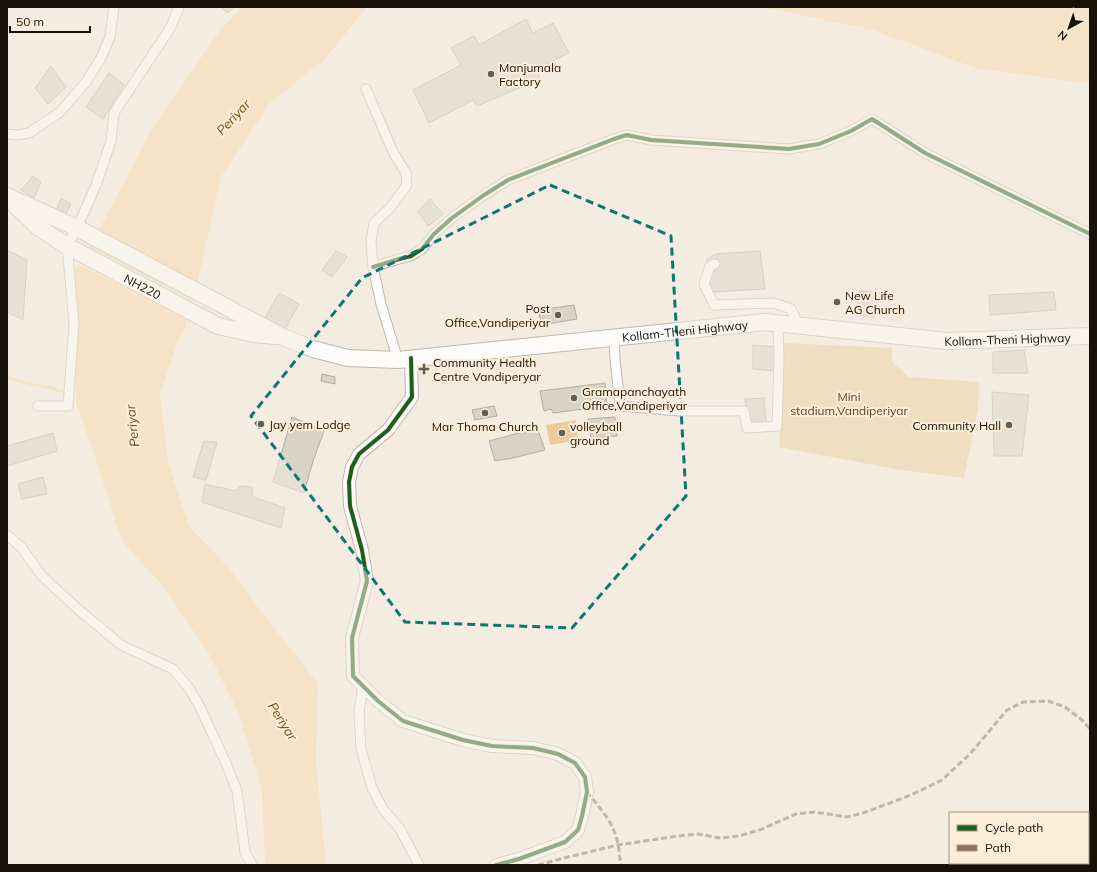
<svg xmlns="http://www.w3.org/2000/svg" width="1097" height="872" font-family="Mulish,sans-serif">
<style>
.green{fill:#eccc9c}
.water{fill:#f8d7a9}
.pier{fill:#f4ece0}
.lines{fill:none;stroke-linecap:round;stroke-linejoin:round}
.stream{stroke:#f8d7a9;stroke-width:3}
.building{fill:#d8d2c7;stroke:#b4ada4}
.street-casing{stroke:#bfb8ad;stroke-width:11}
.secondary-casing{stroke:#bfb8ad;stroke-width:14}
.highway-casing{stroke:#bfb8ad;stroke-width:18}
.street{stroke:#fdfcfa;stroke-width:9}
.secondary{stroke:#fdfcfa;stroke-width:12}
.highway{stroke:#fdfcfa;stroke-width:16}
.quiet{stroke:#8d6e63;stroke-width:3;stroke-dasharray:6 3;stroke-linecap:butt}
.cycleway-casing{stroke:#fcedd8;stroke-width:6}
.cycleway{stroke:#1b5e20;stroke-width:4}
.marked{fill:none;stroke:#0f766e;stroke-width:3;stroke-dasharray:8 5;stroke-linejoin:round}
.poi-dot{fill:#655e54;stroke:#fcedd8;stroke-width:1.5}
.labels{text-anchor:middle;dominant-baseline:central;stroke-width:4;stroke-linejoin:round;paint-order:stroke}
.poi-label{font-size:12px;fill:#181108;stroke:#fcedd8;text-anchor:start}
.street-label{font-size:12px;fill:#181108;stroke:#fcedd8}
.park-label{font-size:12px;fill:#5a4422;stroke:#fcedd8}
.water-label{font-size:13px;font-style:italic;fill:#704d0e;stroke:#fcedd8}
</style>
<rect width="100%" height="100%" fill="#f4ece0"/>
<!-- green -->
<path class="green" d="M784 343 892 348V362L909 377 979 382 978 407 964 478 895 469 779 447Z
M576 420 578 440 550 445 546 425Z"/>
<!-- water -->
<path class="water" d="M243 7H367L325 59 270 103 221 177 197 286 184 331 177 343 160 394 168 462 189 526 228 567 263 614 318 683 316 760 326 865H265L262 791 239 714 209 654 163 586 125 545 118 529 96 460 76 403 74 293 75 271 107 215 150 132 222 27Z
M761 7H1090V84L975 68 873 30Z"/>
<!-- pier -->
<path class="pier" d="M87 246 195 302 189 321 77 263Z"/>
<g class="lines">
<!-- stream -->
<path class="stream" d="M7 378 35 385 48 387 63 392"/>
</g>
<!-- building -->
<path class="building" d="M221 7H235L227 13Z
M526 19 533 33 553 23 569 53 536 69 540 79 477 106 473 100 429 123 413 90 461 65 451 48 474 36 479 45Z
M51 66 66 87 48 104 35 88Z
M109 73 124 85 103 119 86 107Z
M33 176 41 182 34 198 21 190Z
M61 198 71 204 66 214 57 209Z
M430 199 443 214 428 226 418 211Z
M7 250 27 260 23 320 7 312Z
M336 251 347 257 332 277 322 270Z
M760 251 765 289 712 292 707 259 716 254Z
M859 291 878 292 874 317 856 315Z
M1054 292 1056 310 990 315 989 295Z
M279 293 299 304 284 331 264 320Z
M574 305 577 319 542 325 538 310Z
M753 345 776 347 774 371 753 369Z
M1024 350 1028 373H993V352Z
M322 374 335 377V384L321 381Z
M528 378 537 379V383L529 382Z
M605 383 607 406 553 413 551 409 544 411 540 391Z
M992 392 1029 395 1022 456H994Z
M764 398 766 423 749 426 745 399Z
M494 406 497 416 475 420 472 410Z
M292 417 324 431 313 461 304 493 273 482Z
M615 417 617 436 591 438 588 419Z
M538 430 545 450 513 458 495 461 489 441 519 433Z
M53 433 57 451 7 466V446Z
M204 441 217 442 206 480 193 477Z
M43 477 47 494 22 499 18 484Z
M205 484 236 491 240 486 252 487 253 497 285 508 281 528 202 502Z"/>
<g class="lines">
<defs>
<path id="street" d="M366 89 393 152 406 173 407 185 390 208 374 223 371 241 373 267 381 304 398 360
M7 134 17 135 29 133 60 112 86 82 101 58 110 37 114 7
M715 264 710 266 704 284 714 305 774 303 791 309 799 326
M373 267 399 259 411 256 422 249 434 234 452 218 484 195 508 180 614 139 627 135 651 140 789 149 819 144 851 131 872 119 925 153 1090 234
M614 338 615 359 620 406 680 411H744L747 428 777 426 779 359 778 324
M38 406H68L74 323 67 246 77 228 96 185 111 141 114 113 171 27 179 7
M7 535 21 547 42 576 79 610 121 645 173 669 189 688 200 707 225 761 237 791 245 852 252 865
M363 686 359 711 361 749 367 770 372 788 383 809 400 829 419 865"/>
<path id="secondary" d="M411 358 412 397 388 430 359 454 352 467 349 482 350 506 362 550 367 581 352 638 353 676 378 701 403 721 463 740 492 746 533 748 558 754 575 763 585 777 587 792 582 816 578 830 565 842 519 859 496 865"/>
<g id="highway">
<path id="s1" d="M7 196 77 228 283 337 313 349 348 358 398 360 765 322 947 341 1090 336"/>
<path id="s2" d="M13 203 38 227 67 246 218 326 254 334 275 336"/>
</g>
</defs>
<!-- street casing -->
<use href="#street" class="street-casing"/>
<!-- secondary casing -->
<use href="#secondary" class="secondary-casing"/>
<!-- highway casing -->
<use href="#highway" class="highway-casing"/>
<!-- street -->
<use href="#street" class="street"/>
<!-- secondary -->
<use href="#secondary" class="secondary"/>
<!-- highway -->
<use href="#highway" class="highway"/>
<!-- quiet -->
<path class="quiet" d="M587 792C595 802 610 819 614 831 619 842 619 854 621 865
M538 865 568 857 618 845 678 836 698 834 720 838 739 836 762 829 796 814 815 812 847 817 863 813 911 795 942 780 970 754 1007 710 1023 702 1048 701 1065 707 1082 720 1090 729"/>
<defs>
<path id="cycleway" d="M373 267 399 259 411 256 422 249 434 234 452 218 484 195 508 180 614 139 627 135 651 140 789 149 819 144 851 131 872 119 925 153 1090 234
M411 358 412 397 388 430 359 454 352 467 349 482 350 506 362 550 367 581 352 638 353 676 378 701 403 721 463 740 492 746 533 748 558 754 575 763 585 777 587 792 582 816 578 830 565 842 519 859 496 865"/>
</defs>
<!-- cycleway casing -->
<use href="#cycleway" class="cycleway-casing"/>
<!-- cycleway -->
<use href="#cycleway" class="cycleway"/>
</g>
<!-- marked area -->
<path d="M0 0H1097V872H0ZM550 185 671 236 686 496 572 628 405 622 251 416 362 278Z" fill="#f4ece0" fill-opacity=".55" fill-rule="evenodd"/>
<path class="marked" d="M550 185 671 236 686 496 572 628 405 622 251 416 362 278Z"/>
<!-- markers -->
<g class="poi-dot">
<circle cx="491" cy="74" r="4"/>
<circle cx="837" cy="302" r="4"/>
<circle cx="558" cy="315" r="4"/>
<path d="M422 363h4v4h4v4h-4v4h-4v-4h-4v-4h4z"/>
<circle cx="574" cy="398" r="4"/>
<circle cx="485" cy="413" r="4"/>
<circle cx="261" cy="424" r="4"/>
<circle cx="1009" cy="425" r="4"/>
<circle cx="562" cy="433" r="4"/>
</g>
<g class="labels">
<!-- poi labels -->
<g class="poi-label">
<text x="499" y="67">Manjumala<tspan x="499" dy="14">Factory</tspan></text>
<text x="845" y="295">New Life<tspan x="845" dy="14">AG Church</tspan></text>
<text x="550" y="308" text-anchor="end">Post<tspan x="550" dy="14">Office,Vandiperiyar</tspan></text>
<text x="433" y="362">Community Health<tspan x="433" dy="14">Centre Vandiperyar</tspan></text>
<text x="582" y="391">Gramapanchayath<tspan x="582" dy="14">Office,Vandiperiyar</tspan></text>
<text x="269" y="424">Jay yem Lodge</text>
<text x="1001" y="425" text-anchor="end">Community Hall</text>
<text x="485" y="426" text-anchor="middle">Mar Thoma Church</text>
<text x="570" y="426">volleyball<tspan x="570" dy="14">ground</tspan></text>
</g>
<!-- street labels -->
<g class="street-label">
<text stroke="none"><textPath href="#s2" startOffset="155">NH220</textPath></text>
<text stroke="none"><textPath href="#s1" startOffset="717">Kollam-Theni Highway</textPath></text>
<text stroke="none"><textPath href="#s1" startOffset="1041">Kollam-Theni Highway</textPath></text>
</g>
<!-- park labels -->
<g class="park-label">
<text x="849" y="396">Mini<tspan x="849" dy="14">stadium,Vandiperiyar</tspan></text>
</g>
<!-- water labels -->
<g class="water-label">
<text transform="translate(233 117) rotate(-47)">Periyar</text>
<text transform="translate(132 426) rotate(-96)">Periyar</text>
<text transform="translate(283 721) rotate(58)">Periyar</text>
</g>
</g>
<!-- border -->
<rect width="1097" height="872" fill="none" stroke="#181108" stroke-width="16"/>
<!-- legend -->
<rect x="949" y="812" width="140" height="52" fill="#fcedd8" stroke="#a19585"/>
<rect x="957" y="825" width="20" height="6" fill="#1b5e20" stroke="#a19585"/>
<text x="985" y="832" font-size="12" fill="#181108">Cycle path</text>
<rect x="957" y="845" width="20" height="6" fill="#8d6e63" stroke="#a19585"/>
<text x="985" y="852" font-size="12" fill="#181108">Path</text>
<!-- north arrow -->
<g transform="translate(1069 28) rotate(220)" stroke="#fcedd8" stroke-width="3" paint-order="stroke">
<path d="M0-3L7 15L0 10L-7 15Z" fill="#181108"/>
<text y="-6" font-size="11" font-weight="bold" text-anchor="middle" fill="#181108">N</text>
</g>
<!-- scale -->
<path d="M10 26v6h80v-6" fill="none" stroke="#181108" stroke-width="2"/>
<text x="16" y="26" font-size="12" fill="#181108" stroke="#fcedd8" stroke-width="3" paint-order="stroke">50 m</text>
</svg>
